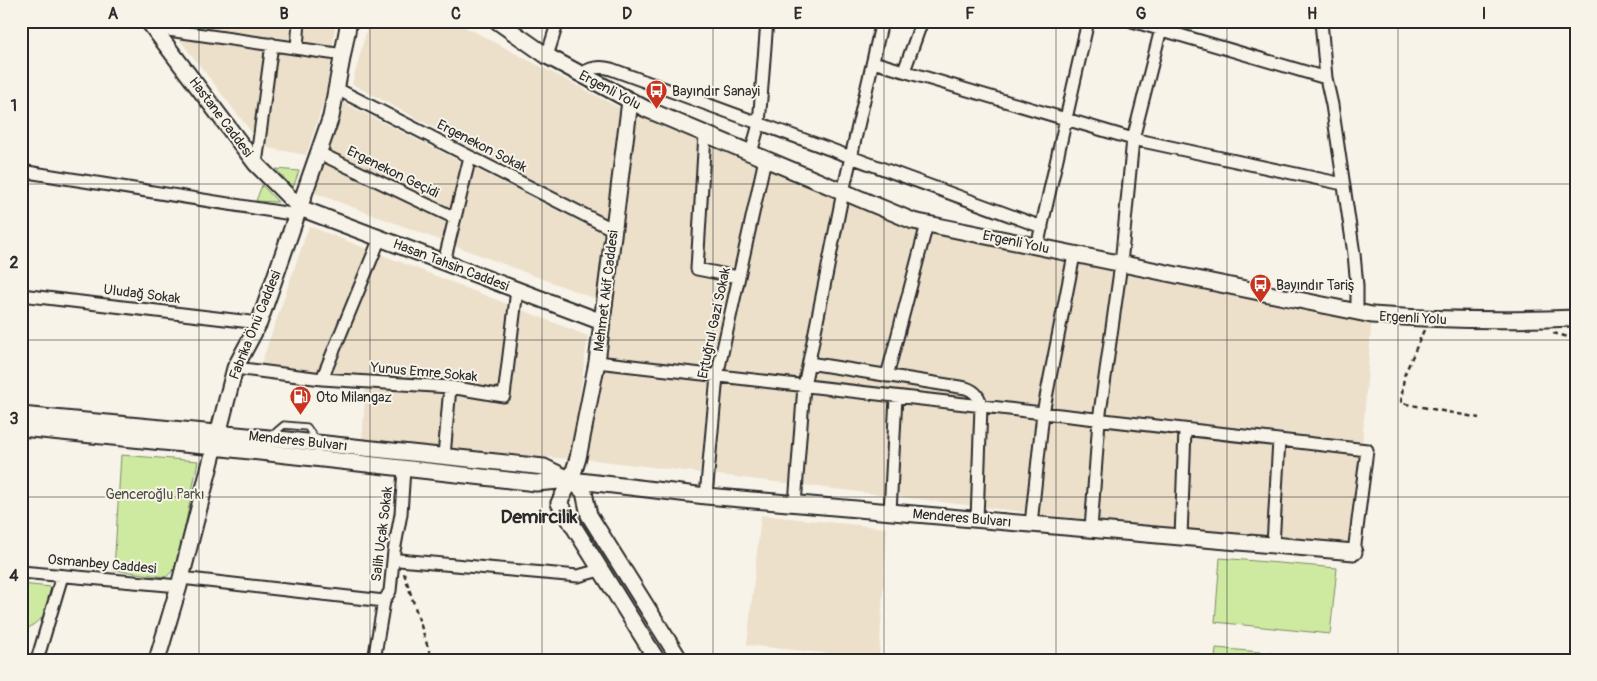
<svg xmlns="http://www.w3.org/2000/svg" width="1597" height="681" font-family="Pangolin,sans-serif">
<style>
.built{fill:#ece0cb}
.green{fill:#ceeaa1;stroke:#7c8a66}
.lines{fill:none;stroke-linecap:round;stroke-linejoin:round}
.lane-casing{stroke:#2b2b2b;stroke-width:9}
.street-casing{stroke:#2b2b2b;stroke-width:15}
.secondary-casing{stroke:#2b2b2b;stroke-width:19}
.path{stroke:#2b2b2b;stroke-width:2.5;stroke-dasharray:5 4;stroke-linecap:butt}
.lane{stroke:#f7f3e8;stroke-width:5.5}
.street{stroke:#f7f3e8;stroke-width:11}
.secondary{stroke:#f7f3e8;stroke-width:15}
.grid{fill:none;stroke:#2b2b2b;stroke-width:1;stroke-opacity:0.55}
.labels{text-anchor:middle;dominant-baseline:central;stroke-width:4;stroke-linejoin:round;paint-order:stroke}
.street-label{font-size:14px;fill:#2b2b2b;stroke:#f7f3e8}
.poi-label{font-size:14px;fill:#2b2b2b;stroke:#f7f3e8;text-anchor:start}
.park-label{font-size:14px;fill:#4c5143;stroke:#f7f3e8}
.district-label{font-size:19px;font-weight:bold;fill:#2b2b2b;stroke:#f7f3e8}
.neatline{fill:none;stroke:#2b2b2b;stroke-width:2}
.grid-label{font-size:16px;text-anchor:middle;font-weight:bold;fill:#2b2b2b}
</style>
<rect width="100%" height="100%" fill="#f7f3e8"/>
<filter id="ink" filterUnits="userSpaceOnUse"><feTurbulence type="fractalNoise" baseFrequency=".02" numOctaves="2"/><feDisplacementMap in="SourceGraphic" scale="10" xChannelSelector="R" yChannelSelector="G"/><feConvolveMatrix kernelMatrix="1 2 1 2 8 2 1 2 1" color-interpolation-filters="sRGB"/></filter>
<g filter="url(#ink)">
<!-- built -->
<path class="built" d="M165 21H336L326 95 306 155 263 147Z
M369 21H454L620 108 606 219 352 84Z
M630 101 913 221 1372 315 1354 552 578 458Z
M344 103 605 234 596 299 315 193Z
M309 226 588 336 571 459 362 445 366 380 259 370Z
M761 515 887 528 879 659 747 645Z"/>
<!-- green -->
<path class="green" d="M276 169 299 171 293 188Z
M262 185 278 202 256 201Z
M121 455 198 461 177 567 166 577 114 570Z
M1220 558 1337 568 1330 634 1215 622Z
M21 584 51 587 47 614 21 634Z
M1216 648 1271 653 1270 660H1215Z"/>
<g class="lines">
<defs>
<path id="lane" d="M271 436 284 425 307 427 317 441"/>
<path id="street" d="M1132 21 1326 78
M1321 21 1326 78 1332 105 1354 254 1357 286V313
M154 28 344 55
M297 48 299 21
M547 56 558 21
M873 62 1133 139 1343 184
M904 71 922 21
M581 74C591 67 600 66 611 69L1042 227
M337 89 614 230
M705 134 697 269 738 277
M319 153 455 218
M751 153 759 124 767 21
M256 164 272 44
M21 171 298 215
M1037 247 1088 21
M444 262 470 157
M21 295 259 323
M597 362 1367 450 1354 552
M809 363 966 388C975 391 980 397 981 406L977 520
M235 368 322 379 450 387 504 396 517 290
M887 376 927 224
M322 379 380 238
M444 456 450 387
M706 496 717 376 765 159
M795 504 804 386 843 192 882 21
M890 512 896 397
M1031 524 1043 413 1074 255
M1091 529 1099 420 1121 264 1133 139 1163 21
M1181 537 1185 430
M1273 545 1279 440
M399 560 578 576 600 570
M21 572 179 586
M181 578 384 601
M37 660 62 576
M374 660 384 601 390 591 394 551 401 514 404 469"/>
<path id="secondary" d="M148 21 256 164 300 208 602 322
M497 21 547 56 646 109 913 221 1372 315C1440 320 1508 321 1576 318
M630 101 597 362 578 458 571 480 559 503 657 660
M21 415 269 438 544 467 571 480 584 492 589 515 680 660
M21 428 214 447 536 483 571 480 706 496 1354 552
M157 660 179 586 235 368 259 323 331 117 349 21"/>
</defs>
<!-- lane casing -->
<use href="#lane" class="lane-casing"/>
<!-- street casing -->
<use href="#street" class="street-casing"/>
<!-- secondary casing -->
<use href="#secondary" class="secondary-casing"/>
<!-- path -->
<path class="path" d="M1424 330 1404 376 1401 403 1479 418
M1553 333 1576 339
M404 573 432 660"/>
<!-- lane -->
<use href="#lane" class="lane"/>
<!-- street -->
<use href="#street" class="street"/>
<!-- secondary -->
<use href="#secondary" class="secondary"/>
</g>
</g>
<!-- grid -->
<path class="grid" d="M199 21V660M370 21V660M542 21V660M713 21V660M884 21V660M1056 21V660M1227 21V660M1398 21V660M21 184H1576M21 340H1576M21 497H1576"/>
<!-- icons -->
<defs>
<symbol id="bus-pin" viewBox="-11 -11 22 30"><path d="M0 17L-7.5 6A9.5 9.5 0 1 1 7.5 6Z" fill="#c8321e" stroke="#f7f3e8"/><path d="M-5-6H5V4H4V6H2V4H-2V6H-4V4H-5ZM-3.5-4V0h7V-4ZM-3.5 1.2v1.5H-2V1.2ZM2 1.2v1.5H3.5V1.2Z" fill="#fff"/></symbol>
<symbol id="fuel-pin" viewBox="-11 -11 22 30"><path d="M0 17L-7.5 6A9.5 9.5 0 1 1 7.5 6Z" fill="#c8321e" stroke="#f7f3e8"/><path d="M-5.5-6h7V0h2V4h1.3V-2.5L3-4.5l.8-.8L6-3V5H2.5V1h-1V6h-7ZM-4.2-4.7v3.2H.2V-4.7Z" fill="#fff"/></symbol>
</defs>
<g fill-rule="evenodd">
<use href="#bus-pin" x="644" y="78" width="25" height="34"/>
<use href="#bus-pin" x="1248" y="272" width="25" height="34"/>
<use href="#fuel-pin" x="288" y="384" width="25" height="34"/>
</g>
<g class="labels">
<!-- street labels -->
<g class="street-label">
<text transform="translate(610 90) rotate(28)">Ergenli Yolu</text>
<text transform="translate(221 117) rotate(53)">Hastane Caddesi</text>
<text transform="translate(482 146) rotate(27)">Ergenekon Sokak</text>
<text transform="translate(393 172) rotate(26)">Ergenekon Geçidi</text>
<text transform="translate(1016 242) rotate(12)">Ergenli Yolu</text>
<text transform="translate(451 265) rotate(21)">Hasan Tahsin Caddesi</text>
<text transform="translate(606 291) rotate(-83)">Mehmet Akif Caddesi</text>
<text transform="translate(142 294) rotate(7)">Uludağ Sokak</text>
<text transform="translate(1413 318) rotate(3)">Ergenli Yolu</text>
<text transform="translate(714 323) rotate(-78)">Ertuğrul Gazi Sokak</text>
<text transform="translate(255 325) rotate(-68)">Fabrika Önü Caddesi</text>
<text transform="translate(424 372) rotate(5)">Yunus Emre Sokak</text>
<text transform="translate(298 441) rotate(6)">Menderes Bulvarı</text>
<text transform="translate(962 518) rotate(5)">Menderes Bulvarı</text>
<text transform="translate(382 534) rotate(-83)">Salih Uçak Sokak</text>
<text transform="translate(102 564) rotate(5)">Osmanbey Caddesi</text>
</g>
<!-- poi labels -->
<g class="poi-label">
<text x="672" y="91">Bayındır Sanayi</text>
<text x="1276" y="285">Bayındır Tariş</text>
<text x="316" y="397">Oto Milangaz</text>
</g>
<!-- park labels -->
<g class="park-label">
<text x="155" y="494">Genceroğlu Parkı</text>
</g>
<!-- district labels -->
<g class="district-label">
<text x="539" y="517">Demircilik</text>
</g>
</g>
<!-- margin -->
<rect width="1597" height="681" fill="none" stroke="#f7f3e8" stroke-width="55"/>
<rect x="28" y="28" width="1542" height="626" class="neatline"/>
<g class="grid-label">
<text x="113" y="19">A</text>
<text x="284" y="19">B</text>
<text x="456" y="19">C</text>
<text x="627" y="19">D</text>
<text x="798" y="19">E</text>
<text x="970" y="19">F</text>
<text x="1141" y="19">G</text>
<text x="1312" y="19">H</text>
<text x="1484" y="19">I</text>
<text x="14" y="111">1</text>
<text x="14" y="268">2</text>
<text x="14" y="424">3</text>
<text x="14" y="581">4</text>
</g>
</svg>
